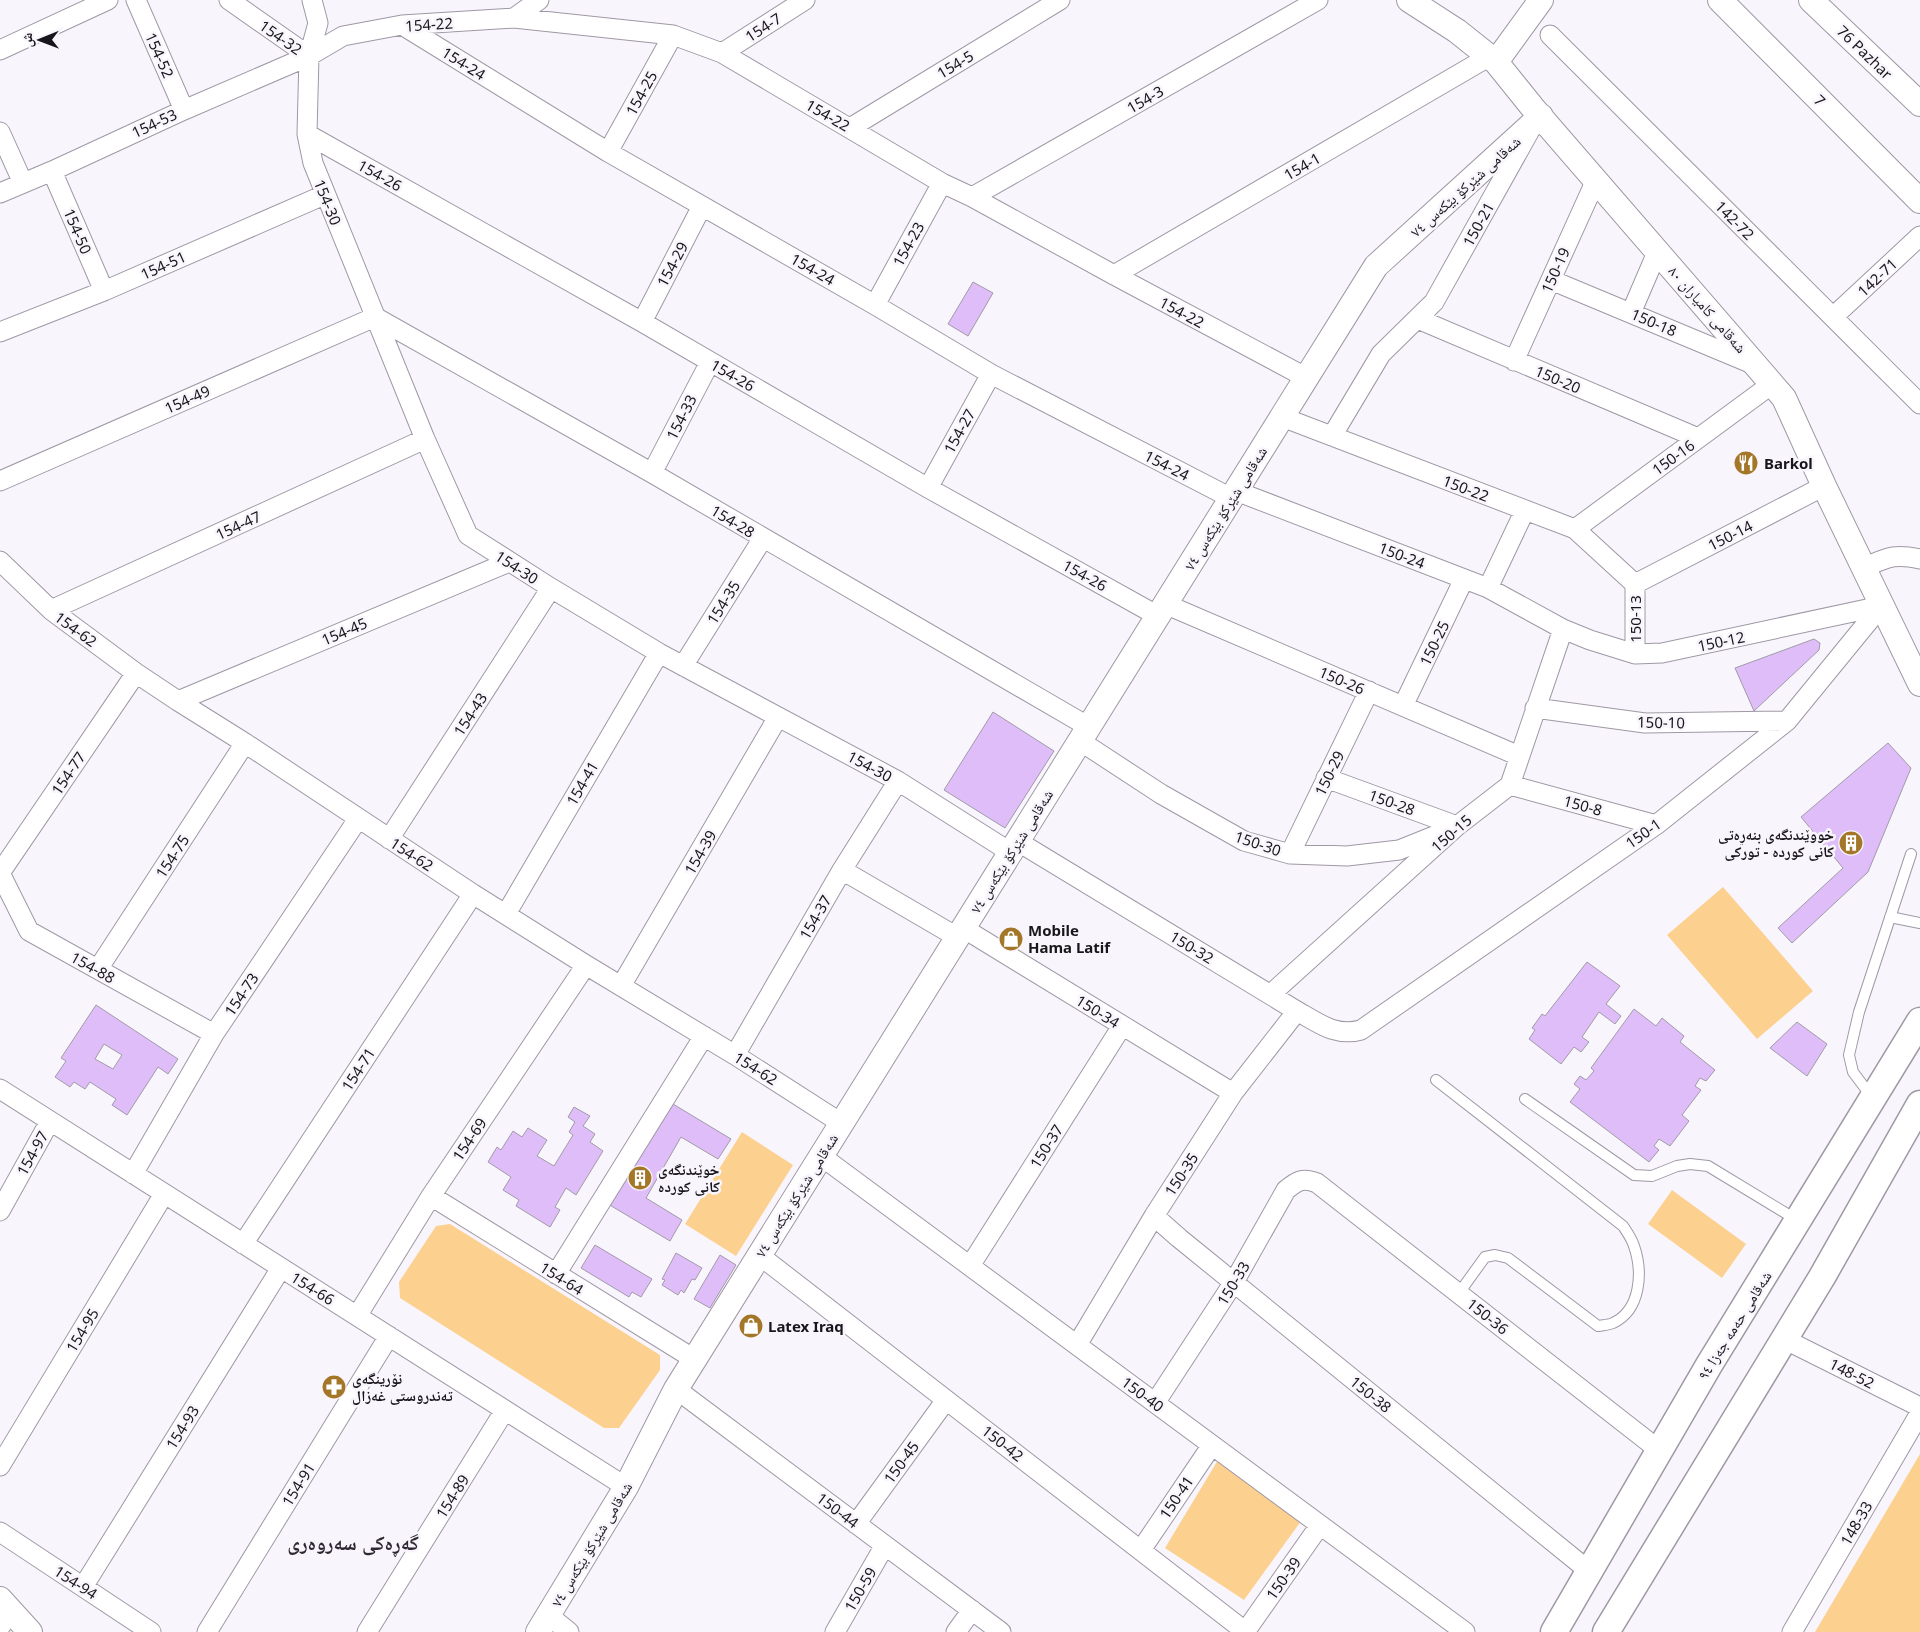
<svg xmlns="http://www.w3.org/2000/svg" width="1920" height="1632" font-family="'Noto Sans','Noto Naskh Arabic',sans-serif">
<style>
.green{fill:#fcd190}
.building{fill:#debdf8;stroke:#a19ba7;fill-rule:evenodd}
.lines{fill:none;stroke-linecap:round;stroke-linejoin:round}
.service-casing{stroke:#9f98a5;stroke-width:12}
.minor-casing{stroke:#9f98a5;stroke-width:21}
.tertiary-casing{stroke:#9f98a5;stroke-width:26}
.secondary-casing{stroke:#9f98a5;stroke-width:29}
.service{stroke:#fff;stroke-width:10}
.minor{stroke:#fff;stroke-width:19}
.tertiary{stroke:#fff;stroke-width:24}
.secondary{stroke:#fff;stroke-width:26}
.labels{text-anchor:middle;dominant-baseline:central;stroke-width:5;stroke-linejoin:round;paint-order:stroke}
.street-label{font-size:15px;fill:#19161b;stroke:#f9f5fd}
.poi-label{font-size:15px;font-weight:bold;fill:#19161b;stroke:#f9f5fd;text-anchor:start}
.district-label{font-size:20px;font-weight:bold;fill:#2d2832;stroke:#f9f5fd}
</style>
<rect width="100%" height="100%" fill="#f9f5fd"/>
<!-- green -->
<path class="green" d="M1723 887 1813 991 1757 1039 1667 935Z
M742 1132 793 1165 736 1256 685 1224Z
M1672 1190 1746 1244 1722 1278 1648 1224Z
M450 1224 660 1355V1370L619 1428H604L400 1298 399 1282 436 1226Z
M1920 1454V1632H1815Z
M1221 1455 1304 1517 1244 1600 1165 1548Z"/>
<!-- building -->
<path class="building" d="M973 282 993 293 968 336 948 324Z
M1814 639 1820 643 1819 650 1754 711 1735 668Z
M993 712 1054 751 1005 828 944 790Z
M1888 743 1911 768 1868 872 1792 943 1778 928 1843 868 1801 817Z
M1587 962 1620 986 1606 1004 1621 1016 1615 1024 1599 1012 1582 1037 1589 1042 1581 1052 1574 1047 1561 1064 1529 1039 1535 1030 1532 1028 1542 1014 1545 1016Z
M96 1005 178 1059 168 1074 158 1067 127 1115 112 1105 116 1099 90 1082 85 1089 74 1082 70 1087 55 1077 66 1061 61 1058ZM104 1044 122 1055 113 1069 95 1059Z
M1634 1009 1656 1026 1662 1018 1684 1036 1680 1042 1715 1070 1706 1081 1700 1078 1695 1086 1701 1090 1682 1115 1689 1121 1670 1146 1659 1139 1654 1146 1659 1150 1649 1162 1570 1102 1580 1089 1574 1084 1580 1076 1586 1080 1594 1071 1591 1068Z
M1797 1022 1827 1044 1807 1076 1770 1048Z
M668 1101 731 1139 718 1159 681 1137 646 1198 682 1220 670 1241 608 1204Z
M574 1107 590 1116 583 1126 595 1134 590 1142 603 1151 576 1195 566 1188 555 1207 560 1210 550 1227 516 1206 519 1200 503 1190 511 1177 488 1162 497 1147 501 1150 513 1131 522 1137 528 1128 547 1140 537 1156 554 1166 573 1135 569 1132 575 1122 568 1117Z
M595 1245 652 1279 641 1297 632 1292 629 1297 581 1268Z
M676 1253 702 1268 695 1280 692 1279 684 1293 681 1290 678 1295 662 1285 665 1280 662 1279Z
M720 1255 736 1265 710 1308 694 1299Z"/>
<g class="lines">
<defs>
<path id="service" d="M1890 917 1920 923
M1436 1080 1623 1226C1627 1232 1632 1239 1634 1246 1643 1272 1641 1310 1613 1323 1609 1325 1603 1325 1598 1326L1508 1258 1495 1255 1485 1257 1459 1293
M1871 1096 1853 1072 1849 1055 1859 1012 1911 854
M1525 1099 1634 1175 1652 1176 1677 1166 1690 1164 1708 1166 1797 1220"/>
<path id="minor" d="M136 0 184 110
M229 0 309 56
M312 0 318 23 309 56 307 134 313 163 425 439 468 535 551 588 659 653 898 781 1010 852
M514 18 539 0
M402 25 608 152 875 305 991 374 1231 498
M1550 35 1920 404
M0 50 108 0
M722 53 805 0
M850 128 1060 0
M0 132 23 183
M307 134 642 322 928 488 1158 616
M608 152 673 35
M52 171 104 291
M0 193 52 171 184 110 309 56 343 36 402 25 514 18 673 35 722 53 942 183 972 197 1114 275 1307 378
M972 197 1318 0
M1114 275 1490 56
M1551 280 1755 365
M875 305 942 183
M1631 313 1658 250
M1833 317 1920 236
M1418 319 1698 438
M642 322 702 206
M0 332 104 291 324 195
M1514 361 1596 180
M1282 417 1575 529 1635 584
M1332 436 1381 354 1434 302 1529 132
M652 473 710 362
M0 481 375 317 652 473 1089 727
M928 488 991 374
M1236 491 1488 588 1563 629 1590 640 1635 654 1662 653 1881 606
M1575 529 1772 384
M0 561 51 610 136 673 178 701 245 743 473 894 586 965 735 1055 841 1123
M1863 568C1887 558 1893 553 1920 559
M1635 584 1824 486
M1635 584V654
M1488 588 1525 510
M1165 604 1519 756
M51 610 425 439
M683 666 763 538
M178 701 509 562
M1403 706 1464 579
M1535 708 1645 723 1787 721
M1080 741 1161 794 1244 841 1290 854 1347 856 1399 850 1444 832
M1326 778 1457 826
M1510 785 1656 825
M389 839 551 588
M1017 841 1297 1011C1319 1023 1335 1037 1361 1030L1656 825 1787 721 1881 606
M1290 854 1369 691
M842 870 957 937
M0 873 29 931 214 1034
M0 873 136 673
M506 914 659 653
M963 928 1233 1093
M98 969 245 743
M621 986 778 717
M1271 994 1457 826 1510 785 1563 629
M735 1055 842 870 898 781
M0 1089 626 1487
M821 1156 1465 1632
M133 1174 214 1034 358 819
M431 1196 694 1359
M0 1211 50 1121
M1154 1216 1179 1238 1589 1571
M243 1244 473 894
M759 1255 1246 1632
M970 1266 1122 1026
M556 1274 704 1036
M357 1316 431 1196 586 965
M1784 1339 1920 1407
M1077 1345 1154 1216 1233 1093 1297 1011
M676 1389 1001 1632
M1155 1403 1234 1282 1286 1190C1297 1181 1303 1177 1317 1183L1659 1450
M0 1466 164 1194
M856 1524 946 1400
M0 1532 151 1632
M1141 1550 1212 1445
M83 1587 281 1268
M548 1615 569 1632
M0 1627 11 1611
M207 1632 389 1336
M367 1632 505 1410
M835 1632 885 1545
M956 1632 972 1610
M1245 1632 1320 1525
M1792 1632 1920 1413"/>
<path id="tertiary" d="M1409 0 1457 31 1496 62 1533 108 1784 398 1824 486 1920 684
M1720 0 1920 201
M1811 0 1920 104
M1496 62 1541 0
M0 1599 30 1632
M538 1632 626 1487 676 1389 1376 266 1541 116"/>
<path id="secondary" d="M1554 1632 1709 1365 1920 1021
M1606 1632 1822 1277 1920 1104"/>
</defs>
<!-- service casing -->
<use href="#service" class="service-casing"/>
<!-- minor casing -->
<use href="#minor" class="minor-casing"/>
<!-- tertiary casing -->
<use href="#tertiary" class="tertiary-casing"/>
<!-- secondary casing -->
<use href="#secondary" class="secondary-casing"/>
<!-- service -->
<use href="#service" class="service"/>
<!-- minor -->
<use href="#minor" class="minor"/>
<!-- tertiary -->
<use href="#tertiary" class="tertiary"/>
<!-- secondary -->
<use href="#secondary" class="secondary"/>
</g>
<!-- icons -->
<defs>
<symbol id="restaurant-disc" viewBox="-11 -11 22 22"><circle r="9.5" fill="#a37628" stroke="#f9f5fd"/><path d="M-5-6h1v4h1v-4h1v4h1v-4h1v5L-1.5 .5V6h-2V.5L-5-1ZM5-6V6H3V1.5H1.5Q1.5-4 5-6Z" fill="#fff"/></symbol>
<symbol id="building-disc" viewBox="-11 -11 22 22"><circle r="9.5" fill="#a37628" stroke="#f9f5fd"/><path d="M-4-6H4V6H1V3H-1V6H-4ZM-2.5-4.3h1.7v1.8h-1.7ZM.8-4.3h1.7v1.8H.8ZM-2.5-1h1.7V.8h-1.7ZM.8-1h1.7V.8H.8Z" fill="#fff"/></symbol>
<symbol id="shop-disc" viewBox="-11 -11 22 22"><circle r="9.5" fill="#a37628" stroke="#f9f5fd"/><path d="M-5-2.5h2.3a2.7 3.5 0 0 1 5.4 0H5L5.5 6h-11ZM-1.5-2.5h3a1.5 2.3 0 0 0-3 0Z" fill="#fff"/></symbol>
<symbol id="pharmacy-disc" viewBox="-11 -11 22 22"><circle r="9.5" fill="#a37628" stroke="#f9f5fd"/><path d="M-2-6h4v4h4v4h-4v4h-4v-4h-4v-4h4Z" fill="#fff"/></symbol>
</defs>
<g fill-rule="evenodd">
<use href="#restaurant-disc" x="1732" y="449" width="28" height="28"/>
<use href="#building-disc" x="1837" y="829" width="28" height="28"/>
<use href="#shop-disc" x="997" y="925" width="28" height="28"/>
<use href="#building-disc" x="626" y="1164" width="28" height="28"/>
<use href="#shop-disc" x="737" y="1312" width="28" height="28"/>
<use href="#pharmacy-disc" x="320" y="1373" width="28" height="28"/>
</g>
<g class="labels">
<!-- street labels -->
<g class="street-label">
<text transform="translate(429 24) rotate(-4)">154-22</text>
<text transform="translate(763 27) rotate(-33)">154-7</text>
<text transform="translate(281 37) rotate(35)">154-32</text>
<text transform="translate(1865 52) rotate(44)">76 Pazhar</text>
<text transform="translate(160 55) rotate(66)">154-52</text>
<text transform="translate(464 63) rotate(32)">154-24</text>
<text transform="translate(955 64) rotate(-31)">154-5</text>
<text transform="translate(641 93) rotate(-61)">154-25</text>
<text transform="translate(1145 99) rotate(-30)">154-3</text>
<text transform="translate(1820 100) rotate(45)">7</text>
<text transform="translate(828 115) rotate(30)">154-22</text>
<text transform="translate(154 123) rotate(-25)">154-53</text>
<text transform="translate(1302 166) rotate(-30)">154-1</text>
<text transform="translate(380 175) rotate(29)">154-26</text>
<text transform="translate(1465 186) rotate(-42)">شەقامی شێرکۆ بێکەس ٧٤</text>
<text transform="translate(328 202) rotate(68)">154-30</text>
<text transform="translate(1735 220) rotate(45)">142-72</text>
<text transform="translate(1478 224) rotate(-61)">150-21</text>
<text transform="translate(78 231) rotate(67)">154-50</text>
<text transform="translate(908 244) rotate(-61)">154-23</text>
<text transform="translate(672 264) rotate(-62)">154-29</text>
<text transform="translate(163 265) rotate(-24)">154-51</text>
<text transform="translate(813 269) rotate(30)">154-24</text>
<text transform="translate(1555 270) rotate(-66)">150-19</text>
<text transform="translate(1877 277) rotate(-43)">142-71</text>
<text transform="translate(1708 309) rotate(49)">شەقامی کامیاران ٨٠</text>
<text transform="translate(1182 312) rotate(28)">154-22</text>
<text transform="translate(1654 322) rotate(23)">150-18</text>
<text transform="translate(733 375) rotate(30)">154-26</text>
<text transform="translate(1558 379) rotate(23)">150-20</text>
<text transform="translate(187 399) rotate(-24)">154-49</text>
<text transform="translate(681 417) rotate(-63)">154-33</text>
<text transform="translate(959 431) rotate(-61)">154-27</text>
<text transform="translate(1673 457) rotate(-36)">150-16</text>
<text transform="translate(1167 465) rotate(27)">154-24</text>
<text transform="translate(1466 488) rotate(21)">150-22</text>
<text transform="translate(1225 508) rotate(-58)">شەقامی شێرکۆ بێکەس ٧٤</text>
<text transform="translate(733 521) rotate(31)">154-28</text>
<text transform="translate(238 525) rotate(-25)">154-47</text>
<text transform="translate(1730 535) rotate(-27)">150-14</text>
<text transform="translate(1402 555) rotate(21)">150-24</text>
<text transform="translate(517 567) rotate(33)">154-30</text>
<text transform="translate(1085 575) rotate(29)">154-26</text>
<text transform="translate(723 602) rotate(-58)">154-35</text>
<text transform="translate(1635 619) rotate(-90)">150-13</text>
<text transform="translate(76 629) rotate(36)">154-62</text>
<text transform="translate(344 631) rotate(-23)">154-45</text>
<text transform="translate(1721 641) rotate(-12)">150-12</text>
<text transform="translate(1434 643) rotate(-64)">150-25</text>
<text transform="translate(1342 680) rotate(23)">150-26</text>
<text transform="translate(470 714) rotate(-57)">154-43</text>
<text transform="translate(1661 722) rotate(1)">150-10</text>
<text transform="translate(870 766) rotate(28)">154-30</text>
<text transform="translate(68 773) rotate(-56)">154-77</text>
<text transform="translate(1329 773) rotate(-64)">150-29</text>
<text transform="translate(582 783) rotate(-60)">154-41</text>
<text transform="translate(1392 802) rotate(20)">150-28</text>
<text transform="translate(1583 805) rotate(15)">150-8</text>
<text transform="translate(1451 833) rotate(-41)">150-15</text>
<text transform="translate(1643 833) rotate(-35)">150-1</text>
<text transform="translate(1258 843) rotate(19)">150-30</text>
<text transform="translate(1011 851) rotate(-58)">شەقامی شێرکۆ بێکەس ٧٤</text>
<text transform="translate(700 852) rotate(-60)">154-39</text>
<text transform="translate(412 854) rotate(33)">154-62</text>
<text transform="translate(172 856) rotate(-57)">154-75</text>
<text transform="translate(815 917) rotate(-60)">154-37</text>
<text transform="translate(1192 947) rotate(31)">150-32</text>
<text transform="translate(93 967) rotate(29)">154-88</text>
<text transform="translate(241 994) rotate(-56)">154-73</text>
<text transform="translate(1098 1011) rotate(32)">150-34</text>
<text transform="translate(756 1068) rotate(32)">154-62</text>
<text transform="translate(358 1069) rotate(-57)">154-71</text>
<text transform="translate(469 1139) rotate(-56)">154-69</text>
<text transform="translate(1046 1146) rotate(-58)">150-37</text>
<text transform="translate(32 1153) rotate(-61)">154-97</text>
<text transform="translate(1181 1174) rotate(-57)">150-35</text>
<text transform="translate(796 1195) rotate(-58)">شەقامی شێرکۆ بێکەس ٧٤</text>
<text transform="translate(562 1278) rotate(32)">154-64</text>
<text transform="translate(1233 1283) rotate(-59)">150-33</text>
<text transform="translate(313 1288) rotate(32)">154-66</text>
<text transform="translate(1488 1316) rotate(38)">150-36</text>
<text transform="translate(1734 1325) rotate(-58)">شەقامی حەمە جەزا ٩٤</text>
<text transform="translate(82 1330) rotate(-59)">154-95</text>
<text transform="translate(1852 1373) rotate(27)">148-52</text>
<text transform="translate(1143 1394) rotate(36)">150-40</text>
<text transform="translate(1371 1394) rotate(39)">150-38</text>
<text transform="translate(182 1427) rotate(-58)">154-93</text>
<text transform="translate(1003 1443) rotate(38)">150-42</text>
<text transform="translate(901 1462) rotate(-54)">150-45</text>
<text transform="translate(298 1484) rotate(-58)">154-91</text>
<text transform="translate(452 1496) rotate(-58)">154-89</text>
<text transform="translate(1176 1497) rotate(-56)">150-41</text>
<text transform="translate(838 1510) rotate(37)">150-44</text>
<text transform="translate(1856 1523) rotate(-60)">148-33</text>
<text transform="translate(591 1544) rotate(-59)">شەقامی شێرکۆ بێکەس ٧٤</text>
<text transform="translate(1283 1578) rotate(-55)">150-39</text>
<text transform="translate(76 1582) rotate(33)">154-94</text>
<text transform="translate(860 1589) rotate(-60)">150-59</text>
</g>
<!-- poi labels -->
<g class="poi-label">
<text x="1764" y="463">Barkol</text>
<text x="1834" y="834" text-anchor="end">خووێندنگەی بنەڕەتی<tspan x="1834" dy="17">کانی کوردە - تورکی</tspan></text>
<text x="1028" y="930">Mobile<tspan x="1028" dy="17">Hama Latif</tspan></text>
<text x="658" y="1169">خوێندنگەی<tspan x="658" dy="17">کانی کوردە</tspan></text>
<text x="768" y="1326">Latex Iraq</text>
<text x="352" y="1378">نۆرینگەی<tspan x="352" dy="17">تەندروستی غەزال</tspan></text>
</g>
<!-- district labels -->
<g class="district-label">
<text x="353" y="1542">گەڕەکی سەروەری</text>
</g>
</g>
<!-- north arrow -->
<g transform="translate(40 40) rotate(269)" stroke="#f9f5fd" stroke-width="4" paint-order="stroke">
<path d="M0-4L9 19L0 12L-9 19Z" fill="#19161b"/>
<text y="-8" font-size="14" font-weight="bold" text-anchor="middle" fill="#19161b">ش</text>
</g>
</svg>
